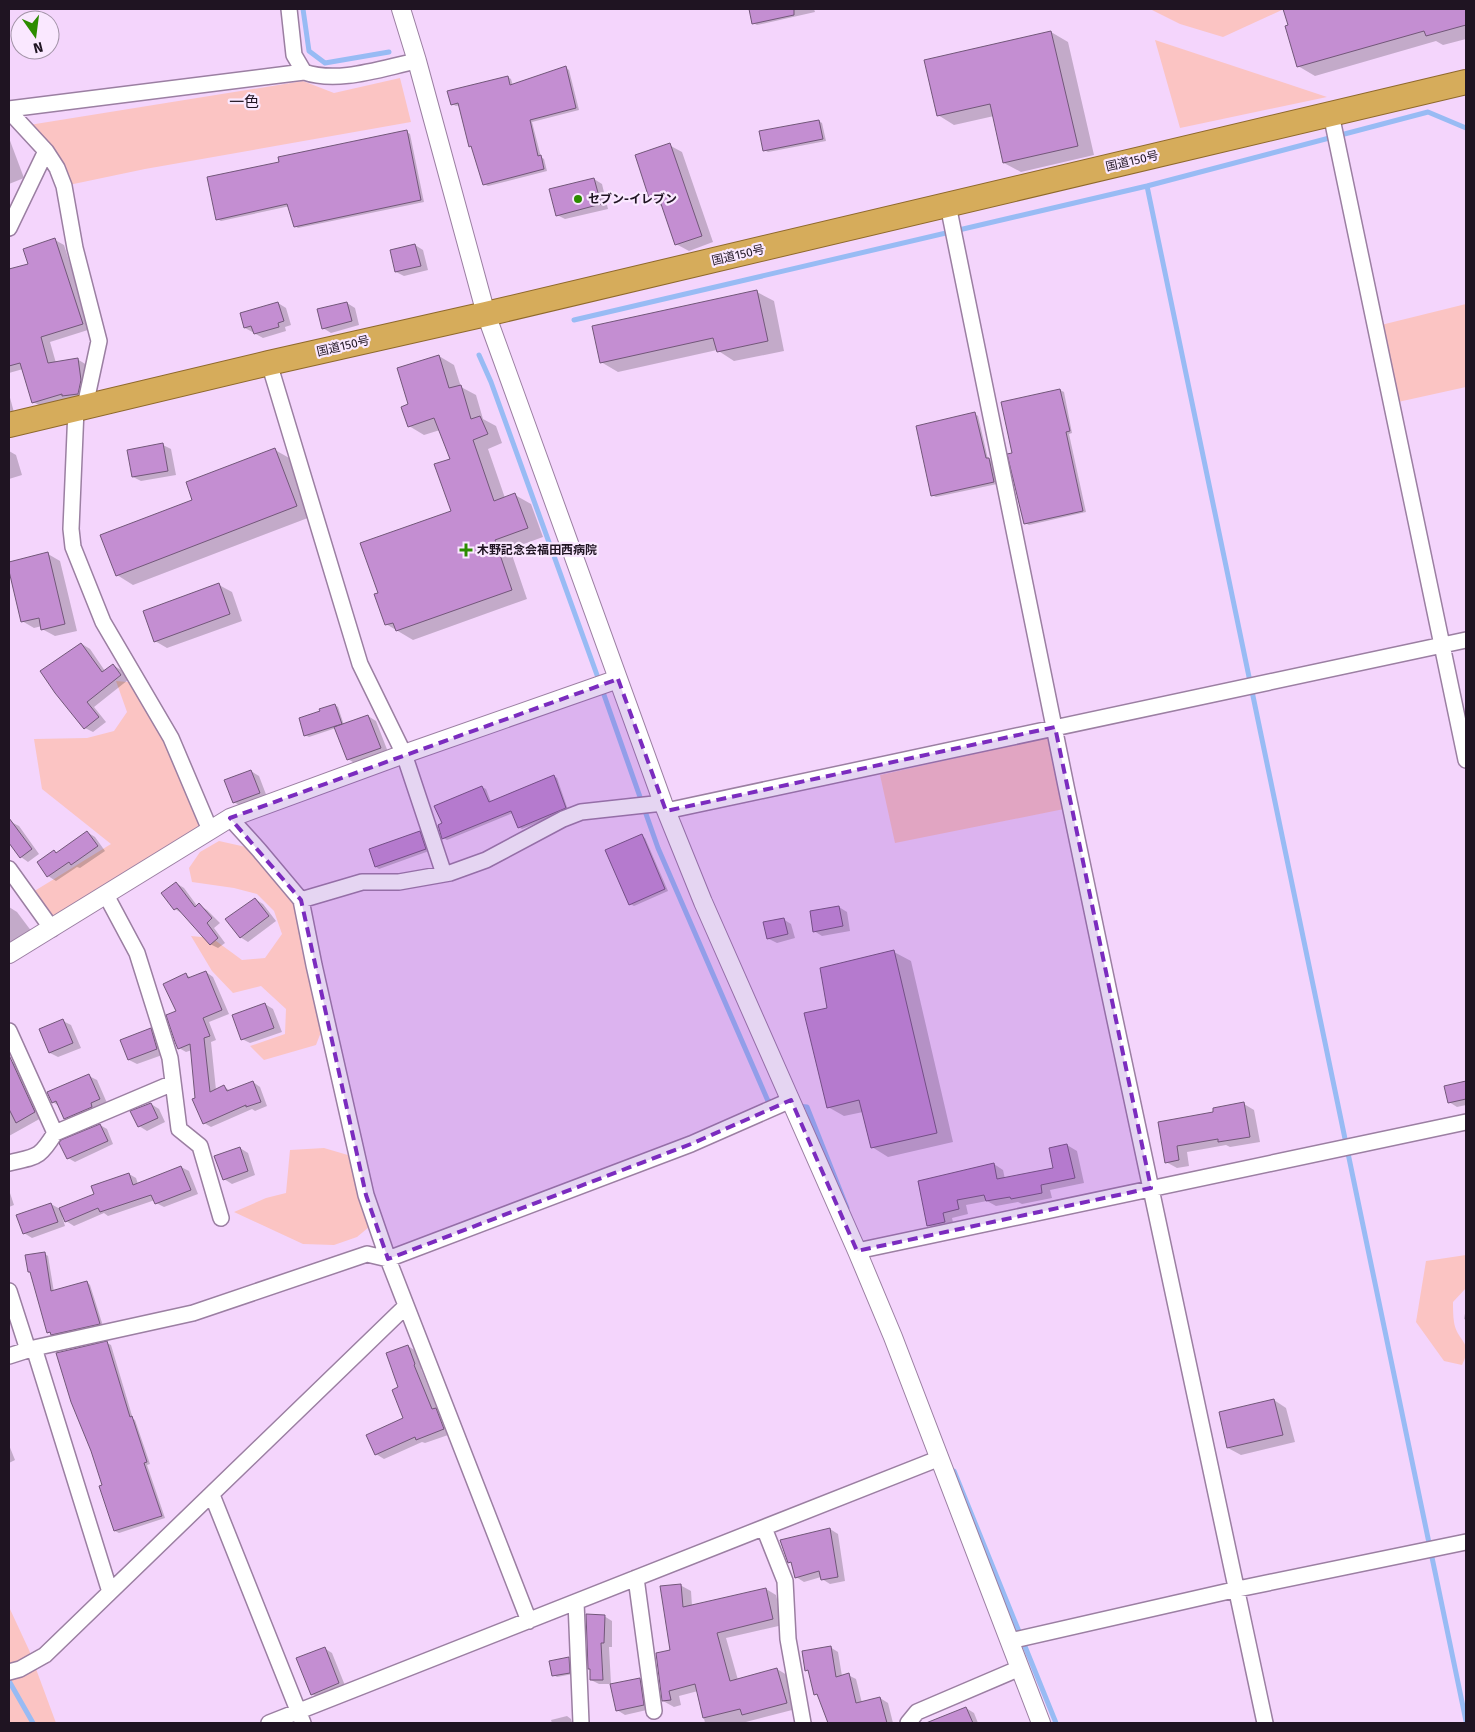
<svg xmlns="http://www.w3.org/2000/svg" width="1475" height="1732" font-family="'Fira Sans','Noto Sans JP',sans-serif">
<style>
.green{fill:#fbc4c3}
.shadow{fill:#0003}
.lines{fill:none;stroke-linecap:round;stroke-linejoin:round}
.stream{stroke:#98bbf4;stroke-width:5}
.building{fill:#c48ed2;stroke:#725779}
.minor-casing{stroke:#9b7fa2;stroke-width:18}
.tertiary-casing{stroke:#9b7fa2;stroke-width:20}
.trunk-casing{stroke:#8f692c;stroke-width:26}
.minor{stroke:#fff;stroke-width:15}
.tertiary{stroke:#fff;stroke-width:18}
.trunk{stroke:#d6ac5b;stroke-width:24}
.marked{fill:#7b2cbf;fill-opacity:0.2;stroke:#7b2cbf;stroke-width:4;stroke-dasharray:10 6;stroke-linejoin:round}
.poi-dot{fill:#2c8c00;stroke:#fae8ff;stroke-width:2}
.labels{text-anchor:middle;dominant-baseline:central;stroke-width:4.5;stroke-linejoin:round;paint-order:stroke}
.street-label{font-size:12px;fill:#1f1422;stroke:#fae8ff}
.poi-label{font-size:12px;font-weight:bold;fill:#1f1422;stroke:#fae8ff;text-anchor:start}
.quarter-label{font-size:15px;fill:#1f1422;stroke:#fae8ff}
</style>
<rect width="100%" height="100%" fill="#f4d5fc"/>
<!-- green -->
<path class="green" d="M1150 9H1284L1223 37 1180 24Z
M1155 40 1327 97 1180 128Z
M400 78 411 122 145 169 64 186 23 126 303 81 334 93Z
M1466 304V387L1398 402 1381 325Z
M116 681 139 683 176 750 203 834 52 929 28 895 111 844 42 789 34 739 87 738 114 731 127 712Z
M1049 737 1064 809 895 843 880 775Z
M219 841 259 850 301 900 326 1019 316 1045 264 1060 250 1046 285 1034 286 1009 261 986 233 993 212 971 191 936 212 938 242 960 265 958 282 934 274 911 257 894 234 888 192 882 189 868 200 852Z
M324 1148 358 1158 375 1222 357 1237 334 1245 303 1244 234 1212 266 1198 286 1193 290 1150Z
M1466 1255V1288L1453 1302C1453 1308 1453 1316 1454 1322 1457 1342 1474 1341 1462 1365L1444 1361 1416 1322 1426 1261Z
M9 1607 29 1650 56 1723H9Z"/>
<!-- shadow -->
<path class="shadow" d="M750 9H814L815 12 757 25 753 23Z
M1288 9H1466V39L1443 45 1436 41 1315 76 1298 66 1285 10Z
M1051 32 1068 42 1094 155 1021 172 1004 163 994 116 954 125 938 115Z
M565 67 569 70 579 110 532 122 541 157 544 159 547 171 488 186 484 184 473 148 470 146 460 105 456 106 452 104 508 77 511 79 513 86Z
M819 121 822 123 826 141 768 152 764 150Z
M407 132 410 134 424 202 298 228 295 226 290 206 221 221 217 219 281 163Z
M9 138 24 178 9 184Z
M669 145 682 152 713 242 689 251 676 244 663 207 651 200Z
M594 179 602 184 608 209 565 219 557 215Z
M55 240 64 245 91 329 50 342 56 363 77 359 87 365V399L43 407 33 402 23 369 9 373V271L29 265Z
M415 245 423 250 428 270 404 276 396 272Z
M757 292 774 301 784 351 734 361 717 350 618 372 601 362Z
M278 303 286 308 291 325 285 327 286 331 263 338 245 328Z
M347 303 355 308 359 325 331 333 323 328Z
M439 356 454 365 461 387 476 395 483 419 496 426 502 443 488 449 505 498 515 495 531 504 543 537 510 549 527 599 413 640 386 624 379 593 452 512V459L440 430 424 435 409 426 410 405Z
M1060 390 1064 392 1072 433 1069 434 1086 512 1029 525 1025 523 1013 454Z
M9 394 15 416 9 418Z
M975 414 978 416 988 459 992 461 997 484 936 497 932 495Z
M163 445 171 449 176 475 141 481 133 477Z
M275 450 291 459 313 516 133 585 117 575 194 501Z
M9 451 16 455 22 475 9 479Z
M48 554 60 561 77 631 55 636 42 629V626L34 628 22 621 9 566V563Z
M219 585 232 592 242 621 167 648 155 641Z
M82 644 90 649 105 671 113 665 121 670 128 680 94 707 106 722 93 732 85 728Z
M335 705 338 707 344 725 368 716 376 721 388 752 356 764 348 759 336 728 309 737 305 735Z
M251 771 259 776 267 797 242 807 234 802Z
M554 776 557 778 568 810 522 829 519 827 513 813 447 840 443 838 482 787 486 789 491 802Z
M11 822 19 826 39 854 28 862 21 857 9 841V823Z
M87 832 95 837 105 851 80 868 77 867 56 881 48 876 54 852 57 853Z
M420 833 423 835 429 851 379 869 376 867Z
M642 836 645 838 668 891 634 906 630 904Z
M176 883 184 888 198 907 199 905 207 910 220 923 214 928 225 943 218 948 210 944 183 914 175 909 163 893Z
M255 899 263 904 276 921 248 942 240 937Z
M9 907 17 912 32 932 9 949Z
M839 907 847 912 850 931 822 936 814 931Z
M783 919 791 924 795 938 777 943 769 939Z
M894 952 911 961 953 1142 888 1157 872 1147 863 1112 844 1116 828 1107V1009Z
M206 972 213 977 229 1014 209 1022 216 1040 211 1042 216 1090 224 1087 231 1091 253 1082 260 1087 267 1106 255 1111 252 1109 211 1127 204 1123 196 1099 192 1050 186 1052 179 1048 178 1012 186 975 192 978Z
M265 1004 273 1009 282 1032 250 1043 242 1039Z
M63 1021 71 1025 81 1048 58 1057 50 1053Z
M151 1030 159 1034 165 1054 137 1064 129 1060Z
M11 1061 19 1066 43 1117 9 1136V1062Z
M89 1076 97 1080 107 1103 73 1123 65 1118 60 1107 53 1102Z
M1466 1083V1105L1457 1107 1449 1102 1446 1087Z
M151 1104 159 1109 165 1122 147 1131 139 1126Z
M1244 1104 1254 1110 1260 1142 1230 1147 1226 1145 1187 1152 1189 1166 1177 1168 1166 1162 1160 1123 1215 1113Z
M100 1125 107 1129 113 1144 75 1162 68 1158Z
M1067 1145 1077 1151 1084 1183 1050 1190 1052 1198 1022 1204 1018 1202 996 1206 987 1201 966 1205 968 1214 952 1218 954 1227 938 1231 928 1225 994 1164 1003 1170 1005 1179 1054 1169Z
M240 1148 248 1153 255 1175 232 1184 224 1179Z
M181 1167 189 1171 198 1194 164 1207 156 1203 155 1200 108 1216 104 1213 74 1226 66 1221 64 1215 62 1216 65 1226 32 1238 24 1233 51 1204 60 1209 95 1194 129 1174 136 1178 138 1184Z
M9 1190 14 1205 9 1207Z
M45 1254 48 1256 54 1292 87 1282 90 1285 103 1326 55 1336 48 1332Z
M1466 1308V1320L1464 1319Z
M107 1343 111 1345 133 1419 135 1420 150 1464 147 1465 165 1518 119 1533 115 1531 103 1485Z
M408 1346 416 1351 423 1369H421L438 1411 443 1414 451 1434 425 1443 422 1442 384 1459 376 1454 405 1419 400 1388Z
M1274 1400 1286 1408 1295 1442 1241 1455 1228 1448Z
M9 1445 15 1460 9 1463Z
M830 1529 838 1534 845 1581 830 1584 822 1579 821 1577 804 1582 796 1577 793 1564 789 1562Z
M680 1585 691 1591 692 1606 766 1589 776 1595 783 1625 726 1638 738 1680 777 1669 787 1675 796 1709 742 1723H705L698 1691 679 1696 681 1705 674 1707 663 1701Z
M604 1616 612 1621V1647H609L611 1684H599L591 1680Z
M830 1647 838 1652 842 1676 848 1675 856 1679 862 1703 880 1698 888 1703 893 1723H830L819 1696 815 1694 810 1672 806 1670Z
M324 1648 332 1653 346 1688 320 1699 312 1694Z
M569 1659 572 1661 573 1674 557 1677 554 1675Z
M640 1679 648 1684 651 1709 625 1715 617 1710Z
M966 1708 974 1713 978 1723H946L944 1717Z
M567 1716 571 1719 572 1723H552L551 1720Z"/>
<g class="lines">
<!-- stream -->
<path class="stream" d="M303 9 309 51 325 63 389 52
M1147 186 1466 1721
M574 320 1147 186 1428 112 1466 128
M479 355 491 382 597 675 658 848 768 1101 774 1102
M797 1106 807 1107 847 1208
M954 1471 1056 1723
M9 1681 33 1723"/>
</g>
<!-- building -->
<path class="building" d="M749 9H794V15L752 24Z
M1283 9H1466V25L1426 36 1424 31 1297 67 1285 26 1288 25Z
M1051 31 1078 146 1003 163 990 104 937 116 924 60Z
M566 66 576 108 530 120 538 156 541 155 544 169 483 185 471 146 469 147 458 103 451 105 447 91 508 76 510 85Z
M819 120 823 139 763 151 759 131Z
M407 130 421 200 294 227 287 204 216 220 207 177 279 162 278 157Z
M670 143 702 236 675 245 659 198 650 201 635 155Z
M594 178 601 204 556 216 549 189Z
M55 238 83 324 41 337 48 363 78 358 81 380 78 394 62 396V394L32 403 20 363 9 366V269L28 264 23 249Z
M415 244 421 266 395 272 390 250Z
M757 290 768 341 717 352 713 338 600 363 592 326Z
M278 302 284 321 278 323 279 327 254 334 251 326 244 328 240 313Z
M347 302 352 321 322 329 317 309Z
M439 355 449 388 461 385 471 419 480 416 488 434 473 440 494 501 515 493 528 528 495 540 512 590 396 631 393 623 385 625 374 594 378 593 360 543 451 511 434 464 450 459 434 418 408 427 401 407 408 404 397 368Z
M1060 389 1070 431 1066 432 1083 511 1024 524 1007 454 1012 453 1001 402Z
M975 412 986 458H989L994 482 931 496 916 426Z
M163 443 168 471 132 477 127 450Z
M275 448 297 506 116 576 100 535 192 500 186 482Z
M48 552 65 624 41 630 39 618 21 622 9 571V562Z
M219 583 230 614 154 642 143 611Z
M81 643 102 672 113 664 121 675 87 702 99 717 84 729 55 693 40 671Z
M335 704 342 724 304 736 299 718 320 711 319 709Z
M368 715 381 748 347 760 334 727Z
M251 770 260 793 233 803 224 780Z
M554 775 566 808 518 828 511 811 442 839 438 825 442 823 434 806 482 786 489 802Z
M9 818 32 849 20 858 9 843Z
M87 831 98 846 71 865 69 862 47 877 37 862 54 850 56 853Z
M420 831 426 849 375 867 369 849Z
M642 834 665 889 629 905 605 850Z
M176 882 195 907 199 903 212 918 207 923 218 938 210 945 177 908 174 910 161 893Z
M255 898 269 916 240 938 225 919Z
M839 906 843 926 813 932 810 911Z
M784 918 788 934 767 939 763 922Z
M894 950 937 1133 871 1148 859 1100 827 1108 804 1013 827 1008 820 968Z
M206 971 222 1010 203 1018 210 1036 204 1038 210 1092 224 1085 227 1091 253 1081 261 1102 246 1107V1105L203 1124 192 1099 195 1098 190 1044 178 1049 175 1042 166 1015 176 1011 163 984 186 973 188 978Z
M265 1003 274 1028 241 1040 232 1015Z
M63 1019 73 1043 49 1053 39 1029Z
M151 1028 157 1049 128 1060 120 1040Z
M9 1055 35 1112 16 1123 9 1109Z
M89 1074 100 1099 91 1103 92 1107 64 1119 56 1101 52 1103 47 1092Z
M1466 1081V1099L1448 1103 1444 1086Z
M1244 1102 1250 1137 1218 1142V1139L1177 1146 1179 1160 1165 1163 1158 1122 1213 1112V1108Z
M151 1103 158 1118 138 1127 130 1111Z
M100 1124 108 1141 67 1159 59 1143 61 1140Z
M1067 1144 1075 1178 1041 1185 1042 1193 1011 1199 1010 1197 986 1201 984 1195 957 1200 959 1209 943 1213 945 1222 927 1226 918 1181 994 1163 997 1179 1053 1168 1049 1148Z
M240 1147 248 1171 223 1180 214 1156Z
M181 1166 191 1190 155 1204 151 1195 100 1212 98 1208 65 1222 59 1208 94 1194 91 1186 129 1173 133 1185Z
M51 1203 58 1222 23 1234 16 1215Z
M45 1252 51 1291 87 1281 100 1324 51 1335 50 1332 47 1333 30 1272H28L25 1255Z
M107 1341 130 1417 132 1416 147 1462 144 1463 162 1516 114 1531 99 1486 102 1485 91 1451 71 1402 56 1353Z
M408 1345 415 1364 414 1365 432 1409 436 1408 444 1429 416 1440 415 1437 375 1455 366 1435 403 1418 392 1390 398 1387 386 1353Z
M1274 1399 1283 1435 1227 1448 1219 1412Z
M830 1528 838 1577 821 1580 819 1571 795 1578 791 1562 788 1563 780 1540Z
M681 1584 683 1607 766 1588 773 1619 717 1633 730 1681 777 1668 787 1703 742 1715 740 1709 703 1718 695 1684 669 1691 671 1700 662 1701 656 1653 670 1650 660 1586Z
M586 1614 605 1615 604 1643H601L603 1680H590V1669H588Z
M831 1646 836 1677 849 1673 856 1703 880 1697 887 1723H828L817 1694 814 1695 808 1670 805 1671 802 1651Z
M325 1647 339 1683 311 1695 296 1658Z
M569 1657 570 1673 552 1676 549 1661Z
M640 1678 644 1705 616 1711 610 1684Z
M966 1707 973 1723H926Z"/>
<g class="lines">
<defs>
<path id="minor" d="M289 9 294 55 304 72C339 84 382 68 417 61
M9 109 304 72
M9 111 46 151 57 168 64 186 75 248 99 341 85 406
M1331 114 1466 760
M948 205C1000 468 1054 730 1109 992 1160 1236 1215 1479 1265 1723
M9 228 46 151
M269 363 360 664 404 754 444 874
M76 409 71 529 73 547 103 622 171 738 210 830
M666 811 1466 640
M230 818 259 850 301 900 362 882H399L450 873 486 860 563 819 581 812 663 803
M9 869 52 929
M106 895 137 953 170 1058 179 1129 200 1146 221 1218
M301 900 314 965 366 1195 388 1259 529 1621
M9 1031 55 1133 173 1083
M9 1163C37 1156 39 1159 55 1133
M857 1251 1466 1122
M9 1291 28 1350
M34 1348 110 1592
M9 1356 34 1348 193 1313 367 1254 388 1259 691 1144 791 1100
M212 1495 303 1723
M764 1528 785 1581 788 1639 803 1723
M636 1578 654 1711
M576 1602 581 1723
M1010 1641 1238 1589 1466 1542
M9 1672 20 1669 45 1655 406 1306
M269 1723 940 1458
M908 1723 917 1712 1020 1668"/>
<path id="tertiary" d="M401 9 417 61 486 314 663 803 703 902 857 1251 893 1337 1041 1723
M9 954 230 818 404 754 618 679"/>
<path id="trunk" d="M9 425 269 363 486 314 1466 82"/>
</defs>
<!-- minor casing -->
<use href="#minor" class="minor-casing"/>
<!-- tertiary casing -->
<use href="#tertiary" class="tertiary-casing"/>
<!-- trunk casing -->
<use href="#trunk" class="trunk-casing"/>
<!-- minor -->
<use href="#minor" class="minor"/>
<!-- tertiary -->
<use href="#tertiary" class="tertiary"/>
<!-- trunk -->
<use href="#trunk" class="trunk"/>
</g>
<!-- marked area -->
<path class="marked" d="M618 679 666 811 1055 727 1151 1188 857 1251 791 1100 691 1144 388 1259 366 1195 301 900 230 818Z"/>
<!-- markers -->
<g class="poi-dot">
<circle cx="578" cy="199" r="5"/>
<path d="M463.5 542.5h5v5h5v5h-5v5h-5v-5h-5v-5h5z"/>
</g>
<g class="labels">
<!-- street labels -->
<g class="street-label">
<text transform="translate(1132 161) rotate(-13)">国道150号</text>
<text transform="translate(738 255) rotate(-13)">国道150号</text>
<text transform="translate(343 346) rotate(-13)">国道150号</text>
</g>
<!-- poi labels -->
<g class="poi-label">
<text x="588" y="199">セブン-イレブン</text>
<text x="477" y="550">木野記念会福田西病院</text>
</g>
<!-- quarter labels -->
<g class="quarter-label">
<text x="244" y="102">一色</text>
</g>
</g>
<!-- border -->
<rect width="1475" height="1732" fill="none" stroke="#1f1422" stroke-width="20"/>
<!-- north arrow -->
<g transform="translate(35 35) rotate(166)"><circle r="24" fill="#fae8ff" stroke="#a293a7"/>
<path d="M0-4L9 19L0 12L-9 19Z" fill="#2c8c00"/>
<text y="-8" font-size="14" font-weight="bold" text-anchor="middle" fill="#1f1422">N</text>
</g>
</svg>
